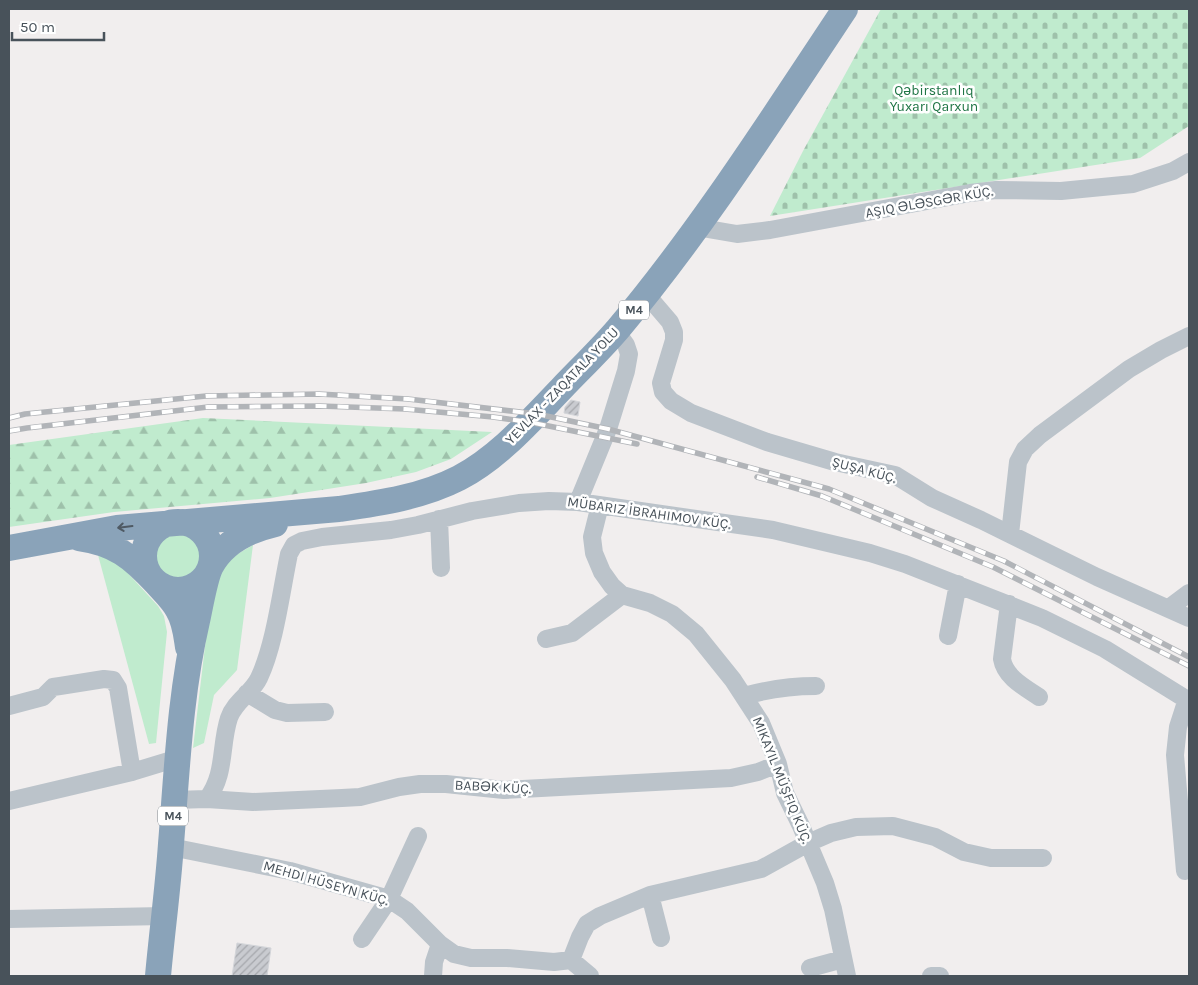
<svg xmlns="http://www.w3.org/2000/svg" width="1198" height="985" font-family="Karla,sans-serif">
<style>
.green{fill:#c0ebce}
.forest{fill:url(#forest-firs)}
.cemetery{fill:url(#cemetery-stones)}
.building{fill:url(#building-hatch);stroke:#d3d5d9}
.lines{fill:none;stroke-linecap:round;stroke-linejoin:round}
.minor{stroke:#bbc3ca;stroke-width:18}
.highway{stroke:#8aa3b9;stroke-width:26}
.rail-casing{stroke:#b1b4b8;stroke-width:5.5}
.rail{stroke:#fff;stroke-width:4;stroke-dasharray:11;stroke-linecap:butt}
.oneway{stroke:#4f5a64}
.labels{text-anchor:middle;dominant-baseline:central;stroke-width:5;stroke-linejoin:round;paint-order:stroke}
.shield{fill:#fff;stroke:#7f868c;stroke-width:1}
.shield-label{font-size:12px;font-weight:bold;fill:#48525a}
.park-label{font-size:14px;fill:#1f7545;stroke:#fff}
.street-label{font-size:14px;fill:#48525a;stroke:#fff}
</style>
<defs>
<pattern id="forest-firs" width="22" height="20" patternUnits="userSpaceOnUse" patternTransform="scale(1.25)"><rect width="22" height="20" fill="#c0ebce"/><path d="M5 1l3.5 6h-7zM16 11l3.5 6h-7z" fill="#9ec1aa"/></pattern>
<pattern id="cemetery-stones" width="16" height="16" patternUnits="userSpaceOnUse" patternTransform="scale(1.25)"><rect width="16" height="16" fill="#c0ebce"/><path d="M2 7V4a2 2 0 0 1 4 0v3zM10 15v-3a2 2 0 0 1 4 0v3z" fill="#9ec1aa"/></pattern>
<pattern id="building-hatch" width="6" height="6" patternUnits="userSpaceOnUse" patternTransform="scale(1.25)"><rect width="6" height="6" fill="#c9cbd0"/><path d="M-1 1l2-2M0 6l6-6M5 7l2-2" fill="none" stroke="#a5a7ac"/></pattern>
</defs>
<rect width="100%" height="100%" fill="#f1eeee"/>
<!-- green -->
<path class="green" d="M154 557a25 25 0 1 1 50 0a25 25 0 1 1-50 0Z
M253 545 237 670 214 695 204 743 193 748 212 587 229 559Z
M98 555 113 560 125 570 158 606 164 616 167 632 156 743 149 744Z"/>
<!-- forest -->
<path class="forest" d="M203 418 492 432 451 459 416 472 366 483 270 498 114 512 9 527V445Z"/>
<!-- cemetery -->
<path class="cemetery" d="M881 9H1189V126L1140 158 770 216 803 151Z"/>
<!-- building -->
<path class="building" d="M571 400 580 402 578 416 564 413 565 407Z
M237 943 271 948 267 976H232Z"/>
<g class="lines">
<!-- minor -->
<path class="minor" d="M696 227 737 234 770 230 970 193 996 190 1061 191 1133 184 1173 171 1189 162
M646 294 670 322 674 332V340L661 383 663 392 671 401 691 413 767 442 835 462 895 475 932 498 981 520 1097 577 1189 618
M578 502 608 429 626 371 629 354 626 345 616 331
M600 505 592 537 594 553 602 572 612 586 622 595 650 603 672 614 696 634 733 680 761 723 778 764 785 793 801 826 825 883 833 909 847 976
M439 519 441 568
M1010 534 1018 462 1025 449 1040 435 1129 369 1161 350 1189 336
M1009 604 1002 659C1005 677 1024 687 1039 697
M1169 608 1189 593
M948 636 958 584
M546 639 572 633 622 595
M247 693 275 710 287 713 325 712
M744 696C769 689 791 686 816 686
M9 706 43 697 53 687 60 686 104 679 113 680 118 688 132 772
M207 799 253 802 342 798 360 797 399 787 420 784H446L504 790 731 778 758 772 778 764
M174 800 207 799C226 775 220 745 229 718 235 701 252 693 259 678 275 644 281 592 289 554L294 545 302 541 322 537 391 530 418 525 472 511 519 503 549 501 578 502 773 530 870 553 905 564 1042 618 1105 649 1189 701
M9 801 132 772 178 758
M171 847 290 871 389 899 407 911 440 944 454 954 471 958H507L554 962 571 960 580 937 587 924 600 916 650 895 761 869 808 843 831 833 856 827 893 826 935 837 964 852 991 858H1043
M1185 871 1175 755 1178 727 1187 699
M650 895 661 938
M9 919 164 916
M362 939 389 899 418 836
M571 960 590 976
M810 968 843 959
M433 976 434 962 440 944
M931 976H940"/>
<!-- highway -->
<path class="highway" d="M144 556a34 34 0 1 1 68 0a34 34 0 1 1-68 0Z
M79 538C115 543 132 557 156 583 164 592 173 600 178 610 185 621 186 634 188 647
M9 548 117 528 339 509C380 503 422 497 459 478 499 457 530 421 561 389 580 369 600 350 618 329 702 229 773 117 845 9
M158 976C162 932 168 888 171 844 177 770 180 694 197 621 200 608 205 577 211 566 224 542 249 530 275 524"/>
<defs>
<path id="rail" d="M9 418 25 414 206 396 319 394 408 399 537 414 608 429 829 489 1004 561 1189 657
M9 431 27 428 208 407 320 406 405 409 493 417 529 422 637 444
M757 477 822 496 993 567 1189 666"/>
</defs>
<!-- rail casing -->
<use href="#rail" class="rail-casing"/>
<!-- rail -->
<use href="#rail" class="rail"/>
</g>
<!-- one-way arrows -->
<defs><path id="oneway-shaft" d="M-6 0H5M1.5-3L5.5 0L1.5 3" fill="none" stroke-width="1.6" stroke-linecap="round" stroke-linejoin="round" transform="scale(1.25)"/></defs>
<use class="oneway" href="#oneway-shaft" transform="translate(125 527) rotate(173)"/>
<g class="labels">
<!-- shield labels -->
<g class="shield">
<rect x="619" y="300.5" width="30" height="19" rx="4"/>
<rect x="158" y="806.5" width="30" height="19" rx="4"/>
</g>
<g class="shield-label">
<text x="634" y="310">M4</text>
<text x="173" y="816">M4</text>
</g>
<!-- park labels -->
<g class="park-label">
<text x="934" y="90">Qəbirstanlıq<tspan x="934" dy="16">Yuxarı Qarxun</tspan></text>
</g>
<!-- street labels -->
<g class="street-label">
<text transform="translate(929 202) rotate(-10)">AŞIQ ƏLƏSGƏR KÜÇ.</text>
<text transform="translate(562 386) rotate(-46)">YEVLAX - ZAQATALA YOLU</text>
<text transform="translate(864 470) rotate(15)">ŞUŞA KÜÇ.</text>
<text transform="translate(649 513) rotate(8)">MÜBARIZ İBRAHIMOV KÜÇ.</text>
<text transform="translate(782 780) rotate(68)">MIKAYIL MÜŞFIQ KÜÇ.</text>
<text transform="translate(493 787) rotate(3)">BABƏK KÜÇ.</text>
<text transform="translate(326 883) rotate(16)">MEHDI HÜSEYN KÜÇ.</text>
</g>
</g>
<!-- border -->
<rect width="1198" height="985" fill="none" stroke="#48525a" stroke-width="20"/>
<!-- scale -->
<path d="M12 32v8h92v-8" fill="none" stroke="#48525a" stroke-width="2.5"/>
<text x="20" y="32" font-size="15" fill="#48525a" stroke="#ffffff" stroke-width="4" paint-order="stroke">50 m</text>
</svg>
